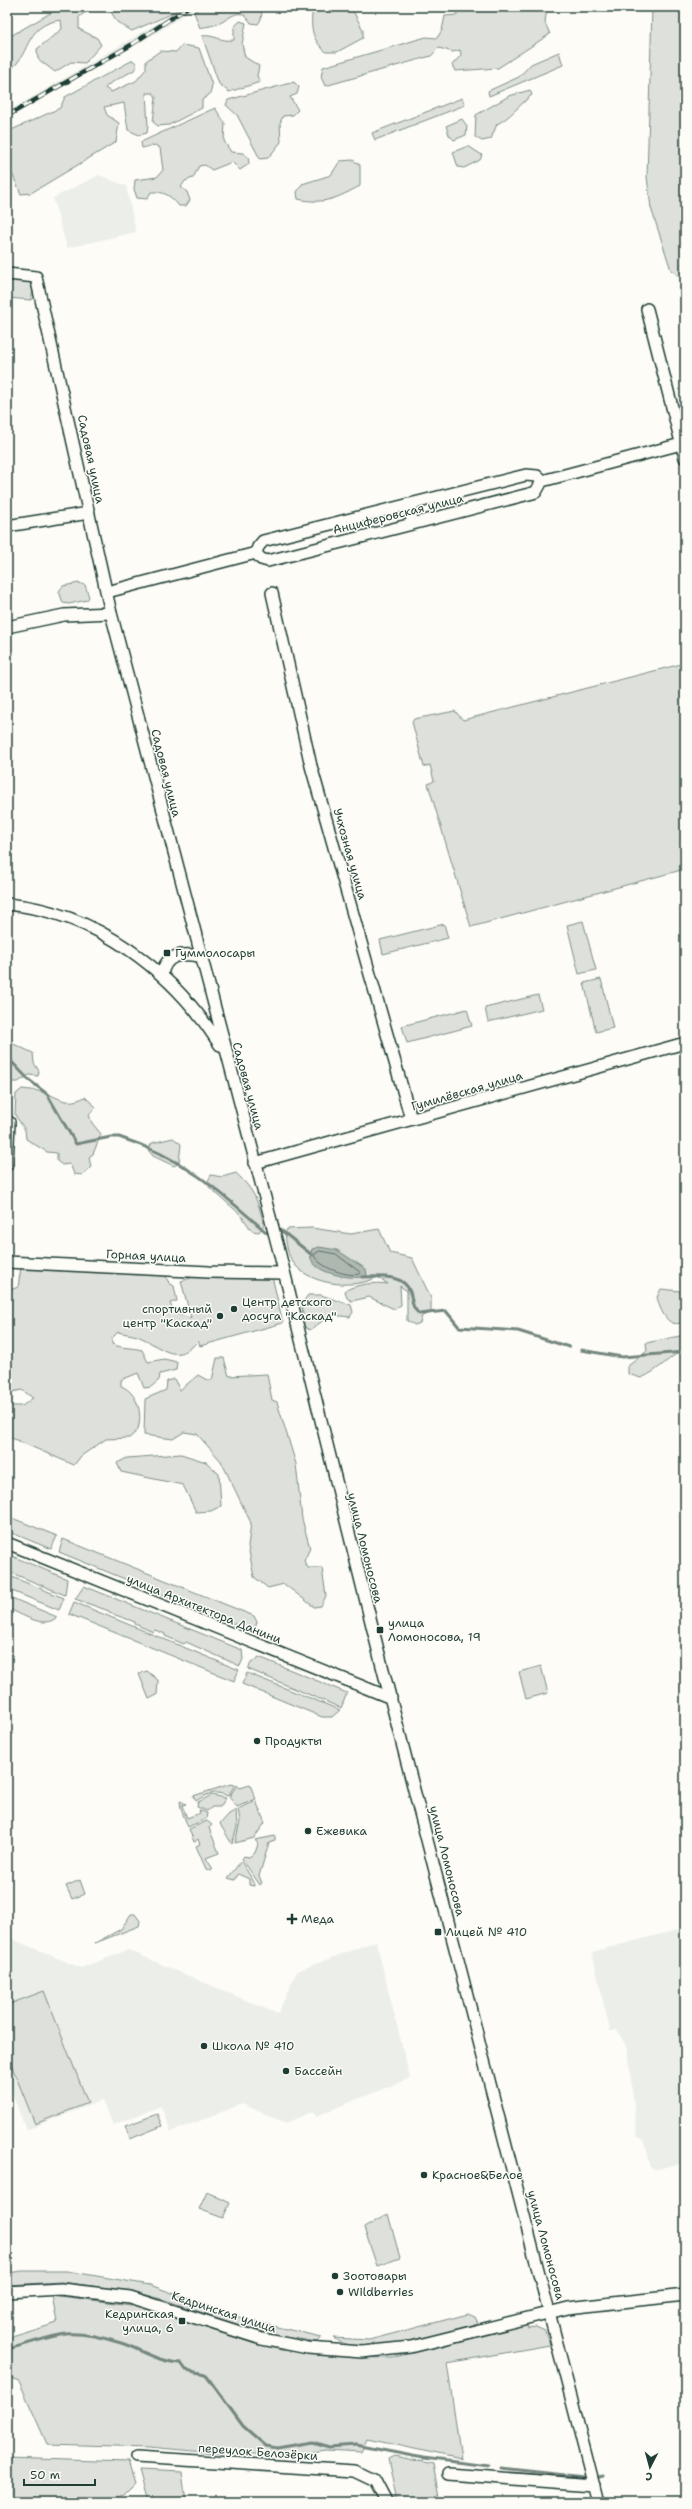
<svg xmlns="http://www.w3.org/2000/svg" width="692" height="2509" font-family="'Shantell Sans',sans-serif">
<style>
.built{fill:#eceee9}
.green{fill:#dde0db;stroke:#7e8e88}
.water{fill:#aeb8b1;stroke:#75877f}
.lines{fill:none;stroke-linecap:round;stroke-linejoin:round}
.shore{stroke:#586e66;stroke-width:1}
.stream{stroke:#75877f;stroke-width:3}
.minor-casing{stroke:#1f3d34;stroke-width:14}
.minor{stroke:#fdfcf7;stroke-width:11}
.rail-casing{stroke:#1f3d34;stroke-width:4.5}
.rail{stroke:#fdfcf7;stroke-width:3;stroke-dasharray:9;stroke-linecap:butt}
.poi-dot{fill:#1f3d34;stroke:#fdfcf7;stroke-width:1.5}
.labels{text-anchor:middle;dominant-baseline:central;stroke-width:3;stroke-linejoin:round;paint-order:stroke}
.street-label{font-size:12px;fill:#1f3d34;stroke:#fdfcf7}
.poi-label{font-size:12px;fill:#1f3d34;stroke:#fdfcf7;text-anchor:start}
</style>
<rect width="100%" height="100%" fill="#fdfcf7"/>
<filter id="ink" filterUnits="userSpaceOnUse"><feTurbulence type="fractalNoise" baseFrequency=".025" numOctaves="2"/><feDisplacementMap in="SourceGraphic" scale="8" xChannelSelector="R" yChannelSelector="G"/><feConvolveMatrix kernelMatrix="1 2 1 2 8 2 1 2 1" color-interpolation-filters="sRGB"/></filter>
<g filter="url(#ink)">
<!-- built -->
<path class="built" d="M185 7H195L160 31 7 119V112Z
M99 175 126 186 136 232 67 248 53 198Z
M685 1928V2162L653 2170 651 2168 645 2141 637 2136 628 2049 617 2030 610 2031 592 1952Z
M7 1937 81 1968 128 1950 278 2014 297 1971 376 1941 410 2078 316 2116 314 2111 286 2123 242 2104 171 2132 161 2106 113 2125 103 2100 26 2130 7 2080Z"/>
<!-- green -->
<path class="green" d="M61 7H181L171 14 132 31 117 22 109 8 87 11 79 17V29L97 38 101 45 85 63 71 62 55 72 38 59 37 49 62 29 61 20C22 25 32 57 7 72V38Z
M201 7H260C263 13 262 19 258 24L251 23C241 7 234 15 222 22 216 26 207 26 200 28L194 12Z
M313 7H351L363 30V38L337 52H326C311 39 310 26 313 7Z
M456 7H547L545 23 550 34 498 68 455 71 452 65 461 55 460 50 453 52 439 48 431 56 325 86 321 77 323 67 426 37 437 38 442 30 445 16 457 15Z
M685 7V278L683 279 671 270 651 208 647 177 652 8Z
M240 21 246 23 242 44 245 57 259 66 257 76 260 82 229 92 219 84 202 36C214 34 220 42 234 40V27Z
M182 45 199 48 212 85 210 94 202 100V108L169 125 158 126 153 122 156 97 153 93H146L148 126 147 133 139 135 128 130 124 103 104 107 107 115 119 123 116 142 31 193 21 194 7 162V132L60 108 65 97 133 60 136 63V69L109 84 105 88 111 92 136 81 146 69V61L160 51 176 52Z
M559 52 563 65 489 96 488 91 519 77 531 64Z
M294 82 299 87 297 94 290 97 298 110 293 115 283 116 280 123 281 142 268 158 260 159 237 115 226 105 228 100Z
M530 90 532 95C520 104 510 118 497 124L491 139 482 141 475 137 476 115 509 96Z
M462 98 465 105 375 140 372 133Z
M215 108 225 123 224 141 231 152 243 153 248 157 249 164 240 170 232 162 212 170 205 165 199 166 193 178 185 181 181 187 187 192 190 200 186 206H179C171 196 164 191 151 192L147 199 137 198 134 189 135 180 157 177 163 170 160 148 155 145 142 148 141 142Z
M462 119 467 126 466 135 454 140 449 135 446 126Z
M468 146 482 155 480 160 464 168 458 167 453 152Z
M353 160 360 165V186C337 198 325 205 298 199L297 192 302 184 331 175 340 161Z
M7 279 29 281 33 290 31 300 7 298Z
M79 583 85 585 89 597 87 600 69 604 63 603 59 591 63 586Z
M685 663V869L471 927 428 784 434 781 430 765 424 767 412 722 414 719 455 711 463 720Z
M583 921 596 970 579 974 567 925Z
M444 924 448 938 383 954 380 940Z
M601 979 613 1028 596 1032 584 983Z
M538 995 542 1009 488 1022 485 1008Z
M467 1009 472 1026 407 1043 402 1026Z
M7 1041 33 1053 34 1063 39 1071 38 1076 29 1075 18 1082H7Z
M22 1089C29 1090 36 1090 42 1092 60 1097 65 1107 85 1097L96 1107 89 1115 92 1123 101 1134 93 1154 89 1157 91 1167 82 1175 74 1174 70 1164 62 1165 57 1161V1153L47 1152 26 1139 25 1130 15 1115 16 1094Z
M173 1138 181 1144 179 1163 174 1166 153 1156 148 1150 152 1143Z
M236 1173C255 1191 258 1201 264 1225L259 1232 252 1231 241 1215 209 1187 208 1181 211 1175 222 1177Z
M312 1228 351 1234 379 1229 390 1253 412 1258 431 1298V1313L422 1316 420 1323 415 1325 407 1321V1291L400 1286 401 1305 394 1309 369 1297 352 1301 347 1298 345 1291C355 1284 376 1282 388 1284L378 1277C350 1292 292 1284 287 1247 286 1240 284 1235 287 1229Z
M21 1267 165 1275 169 1283 174 1286 177 1301 170 1303 174 1313 191 1318 181 1281 191 1278 192 1274 272 1276 283 1323 200 1346 198 1341C175 1368 159 1344 137 1336 131 1334 124 1334 118 1332L112 1338V1344C123 1349 131 1347 142 1350L148 1362 164 1359 177 1362 176 1370 160 1374 159 1380 151 1387 144 1388 138 1373 121 1380V1386C137 1392 143 1413 138 1429 136 1432 132 1436 129 1438L106 1439 81 1456 74 1465 7 1436V1406H22L33 1398 22 1390 7 1393V1286L13 1289 18 1287Z
M661 1289 680 1291 685 1321C668 1331 660 1310 657 1297Z
M308 1295H321L351 1305 353 1312 350 1317 331 1315 310 1330 304 1327 302 1303Z
M685 1335V1349C667 1358 660 1370 641 1378L628 1374V1366L647 1351 646 1343Z
M217 1358H224L229 1376 267 1374 272 1400 277 1402 296 1464 302 1519 310 1548 304 1561 308 1568H322L326 1596 321 1606 314 1607 284 1584 268 1588 254 1577 248 1546 251 1523 221 1461 197 1434 184 1432 173 1439 144 1435 145 1399 166 1390 167 1381 174 1379 180 1390 198 1375 207 1380H212Z
M181 1454 206 1462 219 1474 221 1506 211 1511 196 1512 183 1485 121 1472 117 1463 127 1458Z
M7 1516 57 1536 51 1549 7 1531Z
M63 1539 254 1616 257 1622 254 1632 59 1552Z
M7 1554 67 1579 65 1595 7 1571Z
M7 1575 64 1598 59 1610 7 1589Z
M84 1586 242 1650 243 1659 240 1666 186 1642 184 1644 165 1636V1634L155 1630 153 1632 135 1624V1622L110 1613 109 1611 75 1599Z
M7 1596 57 1617C44 1630 22 1614 7 1608Z
M74 1602 239 1670 234 1681 69 1614Z
M259 1657 347 1693 341 1708 248 1669 251 1663Z
M541 1666 548 1693 526 1699 519 1672Z
M147 1671 158 1680 157 1695 149 1699 139 1674Z
M247 1673 340 1710 332 1717H322L242 1684Z
M231 1784 235 1785 228 1796C215 1790 206 1794 196 1801L193 1796Z
M237 1785 240 1788 250 1785 256 1799 237 1807 229 1797Z
M212 1795 226 1798 220 1807H212L207 1811 197 1807 198 1802Z
M180 1801 186 1804 182 1805 187 1818 200 1813 199 1810 207 1813 206 1819 188 1827 181 1809Z
M256 1801 265 1823 254 1838 235 1843 240 1821 238 1809Z
M236 1810 237 1827 232 1844 220 1824 229 1814Z
M207 1821 212 1825 209 1828 219 1853 206 1858 213 1869 211 1871 206 1869 196 1846 200 1844 198 1839 194 1842 189 1829Z
M275 1836V1841L269 1843 259 1876 262 1883 260 1885 242 1859 244 1856 249 1857 255 1853 258 1844 255 1840Z
M241 1861 254 1882V1886L249 1885V1879L238 1874 235 1880 228 1878Z
M80 1880 85 1894 72 1899 66 1886Z
M131 1914H135L140 1921 139 1926 95 1943 121 1929Z
M44 1991 88 2103 35 2124 7 2054V2005Z
M157 2114 162 2126 130 2139 125 2126Z
M207 2192 230 2203 223 2218 199 2209Z
M388 2214 400 2258 377 2266 364 2228Z
M22 2271H67L150 2285 247 2320 322 2337 318 2342 280 2336 241 2326 165 2300 132 2291 61 2282 7 2285V2273Z
M52 2295 139 2306 255 2344 281 2350 347 2357 391 2358 527 2324 528 2328 536 2327 545 2331 550 2345 447 2363 461 2459 368 2439 362 2452 325 2450 292 2455 215 2453 149 2447 47 2444 19 2381 7 2377V2335L12 2337 57 2323Z
M468 2314 475 2317 478 2323C448 2331 359 2360 334 2338L369 2340Z
M394 2456 433 2464 440 2502H397L388 2459Z
M7 2458 128 2462 135 2484 124 2495 101 2502H7Z
M139 2470 182 2472 186 2502H148Z"/>
<!-- water -->
<path class="water" d="M319 1247 337 1250 366 1269 367 1276C352 1281 301 1272 312 1249Z"/>
<g class="lines">
<!-- shore -->
<path class="shore" d="M320 1251 336 1254 361 1273C351 1279 317 1267 314 1255Z"/>
<!-- stream -->
<path class="stream" d="M682 217 685 213
M7 1057 29 1080 47 1094 76 1144 111 1137H119C182 1157 219 1190 267 1233
M282 1231 312 1255
M362 1277C376 1277 404 1273 410 1292 413 1302 411 1306 419 1314L446 1311 459 1327 518 1331 569 1347
M581 1350 622 1357 685 1352
M7 2349C27 2345 48 2336 66 2334 82 2333 105 2338 121 2343 140 2349 160 2363 181 2363L186 2370 205 2374 243 2426 266 2446 277 2448 312 2442 329 2447 356 2445 423 2458 488 2466
M501 2468 584 2477
M599 2477 603 2476"/>
<defs>
<path id="minor" d="M7 274 36 277 111 613 279 1251 380 1658 598 2502
M647 309 685 458
M542 481 685 443
M408 504 413 523
M7 526 89 513
M256 553 261 559 268 561 529 494 536 492 542 481
M256 553 258 547 263 541 526 475 537 476 542 481
M107 592 256 553
M272 593 311 766 411 1119
M7 627 64 615 111 613
M7 904C96 912 173 971 220 1045
M162 975C165 954 182 953 199 956
M255 1163 685 1043
M7 1165 9 1122
M7 1262 209 1272 284 1273
M7 1543 391 1698
M7 2292 61 2289 130 2297 262 2339 308 2348 362 2352 411 2347 568 2308 685 2295
M136 2457 354 2471 375 2481 386 2502
M448 2474 594 2485"/>
</defs>
<!-- minor casing -->
<use href="#minor" class="minor-casing"/>
<!-- minor -->
<use href="#minor" class="minor"/>
<defs>
<path id="rail" d="M7 116 131 45 188 7"/>
</defs>
<!-- rail casing -->
<use href="#rail" class="rail-casing"/>
<!-- rail -->
<use href="#rail" class="rail"/>
</g>
</g>
<!-- markers -->
<g class="poi-dot">
<rect x="163" y="949" width="8" height="8" rx="2"/>
<circle cx="234" cy="1309" r="4"/>
<circle cx="220" cy="1316" r="4"/>
<rect x="376" y="1626" width="8" height="8" rx="2"/>
<circle cx="257" cy="1741" r="4"/>
<circle cx="308" cy="1831" r="4"/>
<path d="M290 1913h4v4h4v4h-4v4h-4v-4h-4v-4h4z"/>
<rect x="434" y="1928" width="8" height="8" rx="2"/>
<circle cx="204" cy="2046" r="4"/>
<circle cx="286" cy="2071" r="4"/>
<circle cx="424" cy="2175" r="4"/>
<circle cx="335" cy="2276" r="4"/>
<circle cx="340" cy="2292" r="4"/>
<rect x="178" y="2317" width="8" height="8" rx="2"/>
</g>
<g class="labels">
<!-- street labels -->
<g class="street-label">
<text transform="translate(91 459) rotate(78)">Садовая улица</text>
<text transform="translate(398 514) rotate(-14)">Анциферовская улица</text>
<text transform="translate(166 773) rotate(76)">Садовая улица</text>
<text transform="translate(350 854) rotate(74)">Учхозная улица</text>
<text transform="translate(248 1086) rotate(75)">Садовая улица</text>
<text transform="translate(467 1091) rotate(-16)">Гумилёвская улица</text>
<text transform="translate(146 1256) rotate(3)">Горная улица</text>
<text transform="translate(365 1548) rotate(76)">улица Ломоносова</text>
<text transform="translate(204 1609) rotate(22)">улица Архитектора Данини</text>
<text transform="translate(447 1861) rotate(76)">улица Ломоносова</text>
<text transform="translate(546 2245) rotate(75)">улица Ломоносова</text>
<text transform="translate(224 2312) rotate(18)">Кедринская улица</text>
<text transform="translate(258 2452) rotate(4)">переулок Белозёрки</text>
</g>
<!-- poi labels -->
<g class="poi-label">
<text x="175" y="953">Гуммолосары</text>
<text x="242" y="1302">Центр детского<tspan x="242" dy="14">досуга "Каскад"</tspan></text>
<text x="212" y="1309" text-anchor="end">спортивный<tspan x="212" dy="14">центр "Каскад"</tspan></text>
<text x="388" y="1623">улица<tspan x="388" dy="14">Ломоносова, 19</tspan></text>
<text x="265" y="1741">Продукты</text>
<text x="316" y="1831">Ежевика</text>
<text x="301" y="1919">Меда</text>
<text x="446" y="1932">Лицей № 410</text>
<text x="212" y="2046">Школа № 410</text>
<text x="294" y="2071">Бассейн</text>
<text x="432" y="2175">Красное&amp;Белое</text>
<text x="343" y="2276">Зоотовары</text>
<text x="348" y="2292">Wildberries</text>
<text x="174" y="2314" text-anchor="end">Кедринская<tspan x="174" dy="14">улица, 6</tspan></text>
</g>
</g>
<!-- margin -->
<rect width="692" height="2509" fill="none" stroke="#fdfcf7" stroke-width="24"/>
<rect x="12" y="12" width="668" height="2485" fill="none" stroke="#1f3d34" stroke-width="1.5" filter="url(#ink)"/>
<!-- north arrow -->
<g transform="translate(650 2467) rotate(186)" stroke="#fdfcf7" stroke-width="3" paint-order="stroke">
<path d="M0-3L7 15L0 10L-7 15Z" fill="#1f3d34"/>
<text y="-6" font-size="11" font-weight="bold" text-anchor="middle" fill="#1f3d34">С</text>
</g>
<!-- scale -->
<path d="M24 2479v6h71v-6" fill="none" stroke="#1f3d34" stroke-width="2"/>
<text x="30" y="2479" font-size="12" fill="#1f3d34" stroke="#fdfcf7" stroke-width="3" paint-order="stroke">50 m</text>
</svg>
